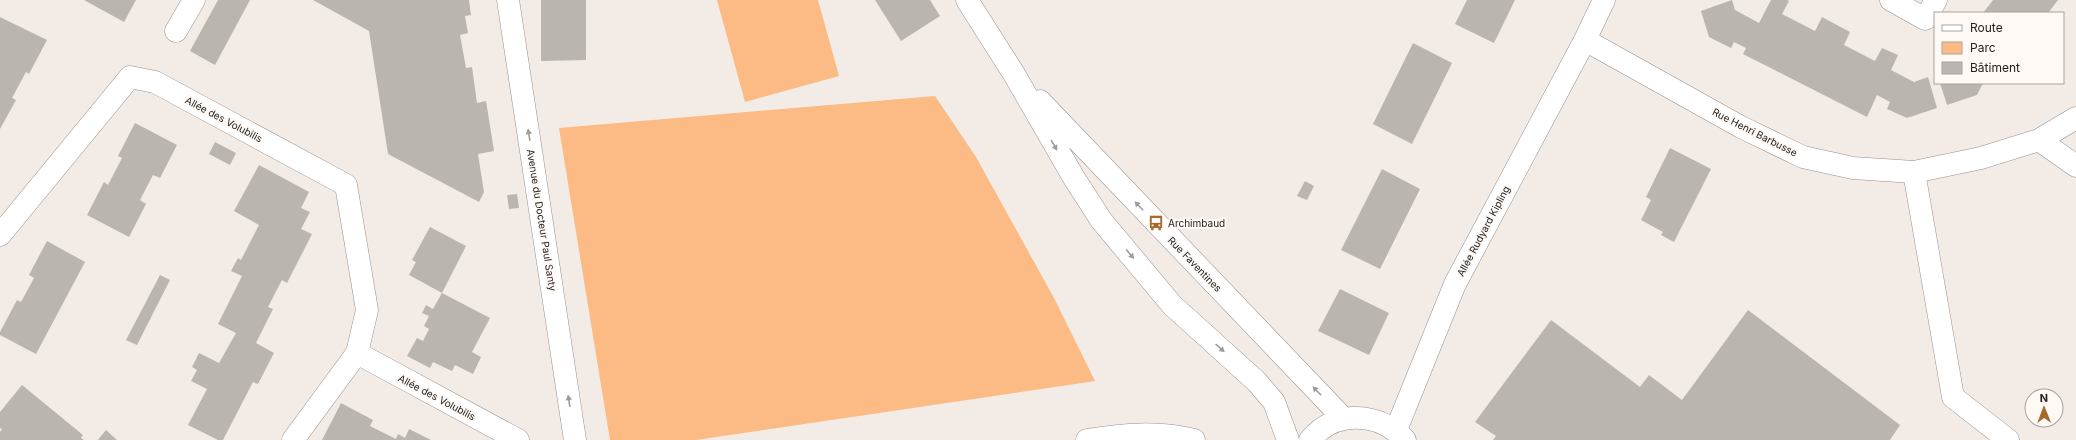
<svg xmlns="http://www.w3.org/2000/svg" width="2076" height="440" font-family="Inter,sans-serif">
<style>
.green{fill:#fcbb84}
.building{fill:#bbb5b0}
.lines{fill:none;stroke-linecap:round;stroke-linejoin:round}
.minor-casing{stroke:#98928e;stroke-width:23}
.major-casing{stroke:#98928e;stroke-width:23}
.minor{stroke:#fff;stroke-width:22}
.major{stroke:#fff;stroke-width:22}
.oneway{fill:#9c9c9b}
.labels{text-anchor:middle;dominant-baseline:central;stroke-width:4;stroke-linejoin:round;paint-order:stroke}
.street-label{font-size:10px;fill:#242220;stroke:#fef9f5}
.poi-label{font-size:10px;fill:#242220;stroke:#fef9f5;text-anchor:start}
</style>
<rect width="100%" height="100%" fill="#f2ebe6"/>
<!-- green -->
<path class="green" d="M717 0H818L839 76 745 102Z
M935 96 976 157 1054 298 1095 381 696 440H610L559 128Z"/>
<!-- building -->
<path class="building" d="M84 0H136L124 22Z
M218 0H250L215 65 190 51Z
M313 0H469L471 15 465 16 468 33 460 35 466 68 472 67 477 103 486 101 494 151 478 154 484 192 479 202 388 154 369 31Z
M541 0H586V60L541 61Z
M875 0H930L940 16 901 41Z
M1467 0H1515L1494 43 1455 24Z
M1732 0 1735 10 1759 23 1771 0H1787L1789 1 1782 14 1815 31 1822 17 1850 32 1844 45 1875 61 1882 48 1898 55 1891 70 1914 82 1928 77 1937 108 1907 118 1887 109 1890 102 1877 95 1867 117 1743 54 1746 48 1734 42 1731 48 1709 37 1701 11Z
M1993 0H2058L2048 13H1983Z
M0 17 47 40 29 74 26 72 12 98 16 100 0 129Z
M1413 43 1452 63 1412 144 1373 124Z
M1940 83H1983L1977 95 1947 105Z
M135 123 177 145 160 178 153 175 140 200 146 204 129 237 87 215 104 182 108 185 122 158 118 156Z
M215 142 236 153 230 165 209 154Z
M1670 148 1711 169 1674 242 1661 235 1663 232 1641 220 1651 200 1646 197Z
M259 165 309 192 301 208 310 212 301 229 312 234 287 283 282 280 268 307 273 309 256 343 274 353 258 384 253 382 223 440H218L188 425 207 389 191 381 197 370 192 367 199 353 219 363 236 333 218 324 242 276 231 271 238 258 241 260 259 225 234 211Z
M1382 169 1420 189 1380 269 1341 250Z
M1305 181 1314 186 1307 200 1297 196Z
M517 194 519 208 509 209 507 195Z
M430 227 466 246 442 293 409 275 416 262 412 260Z
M47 241 85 262 36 354 0 335V332L17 300 21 302 34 278 29 275Z
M160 275 170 280 137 345 126 340Z
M1340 289 1389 313 1369 355 1318 331Z
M442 293 490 318 472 352 481 357 473 374 455 365 452 371 433 362 430 368 407 356 417 338 423 341 429 329 424 326 429 316 422 313 426 305 433 309Z
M1748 310 1900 425 1890 440H1493L1496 436 1475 422 1551 320 1640 387 1649 375 1682 400Z
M22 385 83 435 81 438 84 440H0V432L2 429 0 428V412Z
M341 403 373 420 370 426 396 439 398 434 405 438 409 429 431 440H322Z
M106 430 117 440H98Z"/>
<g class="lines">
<defs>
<path id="minor" d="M508 0 575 440
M1891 0 1925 19 1936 0
M176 31 194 0
M1585 40 1741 127 1803 157 1853 168 1914 172 1981 158 2039 140 2076 118
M2039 140 2076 166
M1914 172 1953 397 2008 440
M0 235 130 77 155 82 346 185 367 310 357 353 518 440
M1396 430 1455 284 1585 40 1604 0
M293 440 357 353
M1087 440C1123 434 1159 431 1194 440"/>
<path id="major" d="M967 0 1014 74 1074 178 1101 220 1172 305 1257 382 1274 402 1288 440
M1040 101 1344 419
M1310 440C1335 409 1380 412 1405 440"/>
</defs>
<!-- minor casing -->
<use href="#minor" class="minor-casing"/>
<!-- major casing -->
<use href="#major" class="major-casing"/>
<!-- minor -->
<use href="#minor" class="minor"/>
<!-- major -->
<use href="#major" class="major"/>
</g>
<!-- one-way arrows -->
<defs><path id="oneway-solid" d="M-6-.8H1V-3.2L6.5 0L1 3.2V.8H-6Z"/></defs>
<g class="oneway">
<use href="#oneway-solid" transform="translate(529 135) rotate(-99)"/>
<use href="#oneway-solid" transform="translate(1054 145) rotate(60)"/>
<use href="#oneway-solid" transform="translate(1139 206) rotate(-134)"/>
<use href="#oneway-solid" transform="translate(1130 254) rotate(50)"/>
<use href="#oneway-solid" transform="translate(1220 348) rotate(42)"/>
<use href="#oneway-solid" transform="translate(1317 391) rotate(-134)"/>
<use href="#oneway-solid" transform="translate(569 401) rotate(-99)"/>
</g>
<!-- icons -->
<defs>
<symbol id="bus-bare" viewBox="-9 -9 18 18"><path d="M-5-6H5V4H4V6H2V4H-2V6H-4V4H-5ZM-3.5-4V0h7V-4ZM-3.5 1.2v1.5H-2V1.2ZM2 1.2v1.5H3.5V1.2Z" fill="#a7692f" stroke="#fef9f5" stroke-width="2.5" paint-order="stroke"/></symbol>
</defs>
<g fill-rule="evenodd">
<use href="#bus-bare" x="1145" y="212" width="22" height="22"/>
</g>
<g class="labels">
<!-- street labels -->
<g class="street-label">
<text transform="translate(224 119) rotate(28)">Allée des Volubilis</text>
<text transform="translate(1755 132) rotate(27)">Rue Henri Barbusse</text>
<text transform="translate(542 220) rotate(81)">Avenue du Docteur Paul Santy</text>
<text transform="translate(1483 231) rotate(-62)">Allée Rudyard Kipling</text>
<text transform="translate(1195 264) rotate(46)">Rue Faventines</text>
<text transform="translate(437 397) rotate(28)">Allée des Volubilis</text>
</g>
<!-- poi labels -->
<g class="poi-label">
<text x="1168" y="223">Archimbaud</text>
</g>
</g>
<!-- legend -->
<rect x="1934" y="12" width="130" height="72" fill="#fef9f5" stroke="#a7a3a0"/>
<rect x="1942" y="25" width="20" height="6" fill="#ffffff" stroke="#a7a3a0"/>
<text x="1970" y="32" font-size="12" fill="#242220">Route</text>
<rect x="1942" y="42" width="20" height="12" fill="#fcbb84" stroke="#a7a3a0"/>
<text x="1970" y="52" font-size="12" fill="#242220">Parc</text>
<rect x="1942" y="62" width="20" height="12" fill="#bbb5b0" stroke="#a7a3a0"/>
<text x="1970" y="72" font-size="12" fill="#242220">Bâtiment</text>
<!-- north arrow -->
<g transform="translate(2044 408) rotate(359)"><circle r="19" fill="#fef9f5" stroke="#a7a3a0"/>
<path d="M0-3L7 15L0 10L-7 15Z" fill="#a7692f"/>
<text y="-6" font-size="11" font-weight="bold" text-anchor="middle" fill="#242220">N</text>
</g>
</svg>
